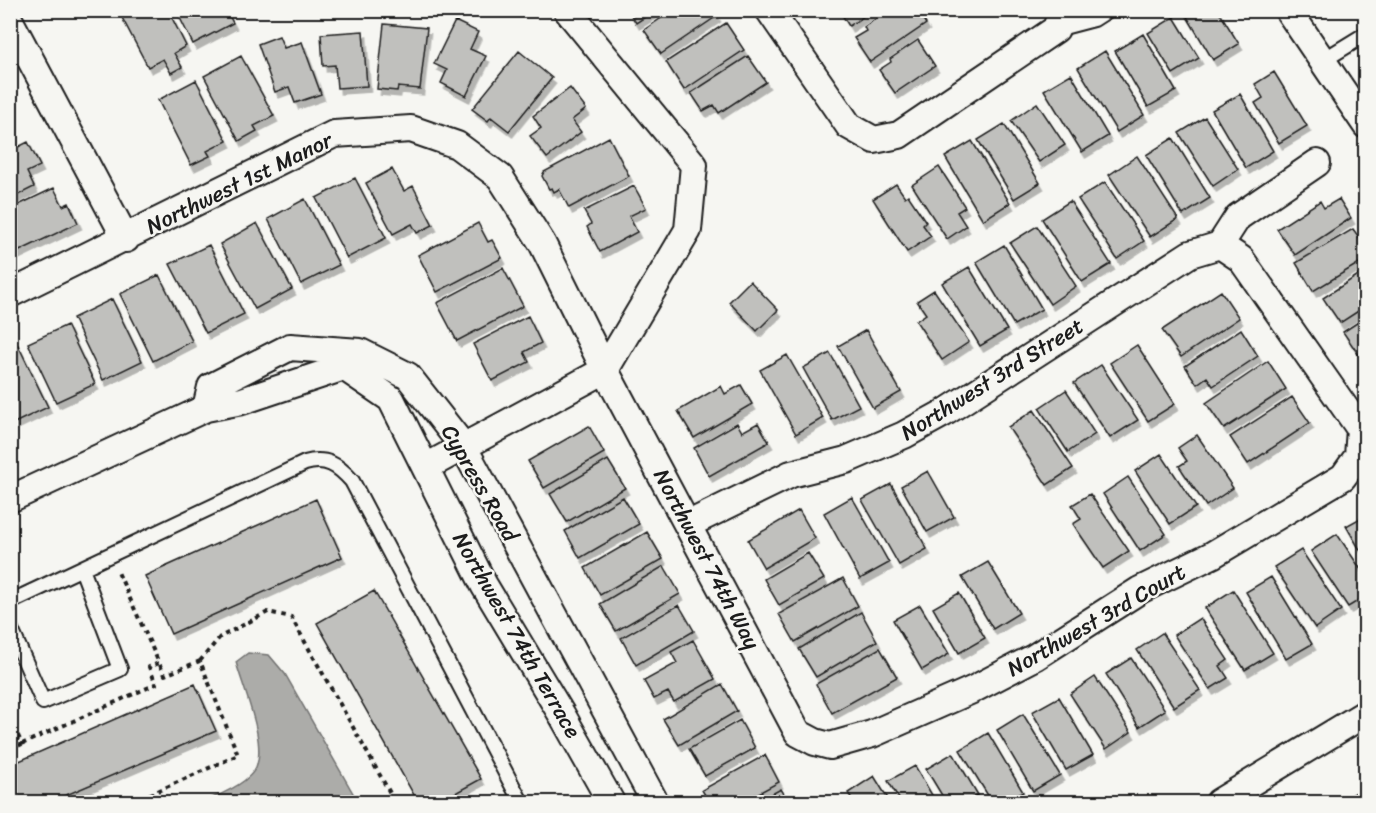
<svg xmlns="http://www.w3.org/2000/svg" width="1376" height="813" font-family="Sriracha,sans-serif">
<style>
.water{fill:#acaca9;stroke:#727271;stroke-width:1.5}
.building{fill:#c0c0bd;stroke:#1c1c1c;stroke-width:1.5;filter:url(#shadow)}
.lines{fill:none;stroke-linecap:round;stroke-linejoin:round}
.lane-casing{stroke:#1c1c1c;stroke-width:18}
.street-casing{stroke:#1c1c1c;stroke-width:30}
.path{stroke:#1c1c1c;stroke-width:4;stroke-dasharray:4.5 4.5;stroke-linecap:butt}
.lane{stroke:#f6f6f2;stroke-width:14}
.street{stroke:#f6f6f2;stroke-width:26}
.labels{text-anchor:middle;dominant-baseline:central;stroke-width:5;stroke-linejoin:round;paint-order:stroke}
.street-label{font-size:22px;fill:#1c1c1c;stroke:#f6f6f2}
</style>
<defs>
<filter id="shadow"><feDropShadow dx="3.5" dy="6" stdDeviation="0" flood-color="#0004"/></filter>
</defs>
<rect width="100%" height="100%" fill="#f6f6f2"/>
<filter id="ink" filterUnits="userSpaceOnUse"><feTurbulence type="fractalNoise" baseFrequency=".0167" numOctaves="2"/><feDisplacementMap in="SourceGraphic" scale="12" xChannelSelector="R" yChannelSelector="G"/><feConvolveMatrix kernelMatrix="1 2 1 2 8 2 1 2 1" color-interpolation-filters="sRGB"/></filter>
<g filter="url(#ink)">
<!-- water -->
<path class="water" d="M248 653 269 655 285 674 358 802H202C218 796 249 783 256 767 267 742 243 688 236 662Z"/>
<!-- building -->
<path class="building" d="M118 10H168L186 46 174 53 182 67 171 73 163 59 148 67Z
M176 10H226L233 23 193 44Z
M628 10H656L636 23Z
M673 10H714L717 16 661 54 644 30Z
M839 10H873L849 26Z
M888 10H897L901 16 909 10H917L926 24 870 62 854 38 866 31 864 27Z
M1183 10H1218L1239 44 1213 60Z
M1174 17 1199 58 1173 74 1148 33Z
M455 21 478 32 470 49 486 56 466 96 441 83 447 70 434 64Z
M726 23 744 50 684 90 666 62Z
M384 24 427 28 420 89 398 87 397 91 377 89Z
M363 31 367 86 337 88 335 65 323 66 321 34Z
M1143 34 1176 91 1148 107 1115 51Z
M279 36 284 48 302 42 321 94 295 103 289 87 275 92 258 44Z
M918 40 935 66 895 93 879 70 891 62 890 59Z
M519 51 552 78 509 131 491 117 488 121 472 109Z
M1105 51 1144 115 1117 132 1078 68Z
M241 56 274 116 254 126 257 131 239 141 204 76Z
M748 56 766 82 719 113 714 105 703 111 691 93Z
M1274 72 1307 126 1279 143 1255 103 1263 98 1255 84Z
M1071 74 1108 136 1082 152 1044 90Z
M196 80 227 141 207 151 210 156 191 165 158 100Z
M570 88 586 109 572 120 581 132 547 158 530 136 541 128 533 116Z
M1240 94 1273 151 1246 168 1212 110Z
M1037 103 1065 145 1039 162 1011 121Z
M1205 117 1238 169 1213 186 1179 133Z
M1004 124 1040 183 1014 199 978 140Z
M609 137 629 176 569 208 559 189 554 192 552 188 549 189 542 176 544 172Z
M1173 138 1210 198 1183 215 1146 155Z
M972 141 1010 203 983 220 945 157Z
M28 142 40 166 27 172 34 187 10 199V151Z
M1137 156 1178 219 1150 237 1109 175Z
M939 167 965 207 957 212 966 226 947 239 912 185Z
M392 169 404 191 413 186 433 225 417 233 412 224 393 234 366 183Z
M355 178 386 238 347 258 316 198Z
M1105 182 1144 241 1117 259 1078 199Z
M896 184 905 197 908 195 926 222 923 225 931 236 907 252 873 199Z
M634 186 646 208 629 216 637 232 600 252 587 227 591 224 584 211Z
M54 188 63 206 69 203 78 223 11 255 10 209Z
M305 199 339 265 301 284 268 219Z
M1339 199 1351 218 1295 255 1277 229 1320 201 1324 208Z
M1070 201 1111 264 1082 282 1042 219Z
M257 223 292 289 255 309 220 244Z
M478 223 488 242 492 240 502 258 437 292 418 255Z
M1037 226 1076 286 1050 304 1010 243Z
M1353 229 1361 240 1366 237V259L1313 291 1296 263Z
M209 245 244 314 206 333 170 264Z
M1004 245 1042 309 1014 325 976 262Z
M969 267 1007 330 980 346 942 283Z
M503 268 523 306 457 341 437 303Z
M1366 270V306L1340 323 1323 298Z
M159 275 192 341 153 361 120 294Z
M750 281 778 310 757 331 729 302Z
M934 290 969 342 942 360 916 321 926 314 917 301Z
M1221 291 1239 318 1181 357 1162 330Z
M112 299 142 361 103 380 73 318Z
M528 316 541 343 524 352 529 362 492 381 473 344Z
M1366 317V355L1361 358 1343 332Z
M67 325 95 384 56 402 28 343Z
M1241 329 1258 356 1213 386 1207 377 1197 384 1185 366Z
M866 330 901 392 873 408 838 346Z
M18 345 48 407 10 425V349Z
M1137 345 1175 404 1148 421 1110 363Z
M830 353 859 406 832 420 803 368Z
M787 355 823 418 796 434 760 370Z
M1268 361 1286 389 1224 429 1206 403Z
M1101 365 1138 420 1110 438 1074 383Z
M741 385 752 404 694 438 678 411 721 386 725 394Z
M1066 390 1095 434 1068 452 1039 408Z
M1292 397 1310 423 1248 464 1230 437Z
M1034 410 1073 468 1047 485 1008 427Z
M737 423 742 432 758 423 769 442 709 476 694 448Z
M589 426 604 453 544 488 528 461Z
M1197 435 1233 488 1206 506 1179 466 1187 461 1178 448Z
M1161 454 1196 507 1170 524 1135 471Z
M608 460 625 488 567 522 550 494Z
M928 471 954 517 927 532 901 486Z
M1128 477 1166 534 1140 551 1103 494Z
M891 484 927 549 899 565 862 500Z
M1090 494 1129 551 1103 568 1073 524 1081 519 1072 505Z
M623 497 639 524 580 558 565 531Z
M852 497 889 563 860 579 824 513Z
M316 499 342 557 171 634 145 576Z
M799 510 815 538 764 568 748 540Z
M1366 515V560L1346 526Z
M647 532 663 559 600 595 585 568Z
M1337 534 1366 577V596L1348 607 1311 551Z
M1301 550 1341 610 1315 628 1274 567Z
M808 553 824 579 779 605 764 579Z
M988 562 1019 613 993 629 962 577Z
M664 566 680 594 616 631 600 604Z
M1271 577 1312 644 1286 659 1246 592Z
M843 578 858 606 795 642 779 614Z
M1233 590 1273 653 1245 670 1205 608Z
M374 591 481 779 439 802H418L317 623Z
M959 593 985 638 959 653 933 608Z
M679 605 694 631 636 665 621 638Z
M920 605 949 654 922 670 893 620Z
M861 612 877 641 816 677 799 649Z
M1200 618 1228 660 1220 666 1228 678 1210 689 1174 635Z
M1162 633 1200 690 1174 707 1137 650Z
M693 640 715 679 674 702 668 692 654 699 644 681 677 663 671 652Z
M880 648 897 677 832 713 816 684Z
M1131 658 1165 710 1139 727 1106 674Z
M1095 677 1131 732 1106 749 1070 694Z
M195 684 216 731 50 802H10V765Z
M722 684 737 711 679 745 663 719Z
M1059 697 1093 755 1066 770 1032 712Z
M1023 714 1060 775 1033 791 997 730Z
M740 720 755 748 705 776 689 749Z
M988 733 1023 792 1006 802H992L960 750Z
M953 753 978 795 968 800 969 802H946L926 769Z
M765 755 779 782 742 802H709L702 790Z
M915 766 936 802H901L888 781Z
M874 776 890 802H854L848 793Z
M781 789 789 802H757Z"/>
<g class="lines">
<defs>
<path id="lane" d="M1056 29 1094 19 1108 10
M1322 61 1366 34
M10 602 305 463C326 457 338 465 352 481L521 802
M10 627 43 702 120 669 82 569
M1356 802 1366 796"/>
<path id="street" d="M769 10 849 126 874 140 899 135 1056 29 1062 10
M1288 10 1366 125
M10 21 126 239
M1220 245 1238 217 1317 163
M10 294 334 134 411 129 457 145 500 177 542 243 605 370 798 733 815 742 830 746 872 734 972 690 1035 657 1140 590 1212 555 1343 477 1358 456 1360 429 1241 259 1220 245
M206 408 211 387 290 347 360 352 408 376 463 446 655 802
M426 467 605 370 688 230 694 165 567 10
M10 499 206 408 242 401 344 367 391 399 484 585 562 715 611 802
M689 524 791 474 846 460 904 435 944 413 1190 254 1220 245
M1219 802 1366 713"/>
</defs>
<!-- lane casing -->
<use href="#lane" class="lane-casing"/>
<!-- street casing -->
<use href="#street" class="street-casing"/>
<!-- path -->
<path class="path" d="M200 661 220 637 268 612 291 617 395 802
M10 719 22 744 10 750
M22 744 156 684 149 667 159 663 117 570
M133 802 238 755 200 661 165 675 159 663"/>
<!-- lane -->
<use href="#lane" class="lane"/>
<!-- street -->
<use href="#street" class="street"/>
</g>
</g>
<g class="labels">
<!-- street labels -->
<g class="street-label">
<text transform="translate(239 183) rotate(-26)">Northwest 1st Manor</text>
<text transform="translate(992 379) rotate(-32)">Northwest 3rd Street</text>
<text transform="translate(480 483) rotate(60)">Cypress Road</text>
<text transform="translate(707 559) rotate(62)">Northwest 74th Way</text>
<text transform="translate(1096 620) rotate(-30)">Northwest 3rd Court</text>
<text transform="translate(517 635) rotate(60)">Northwest 74th Terrace</text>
</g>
</g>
<!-- margin -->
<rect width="1376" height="813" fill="none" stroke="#f6f6f2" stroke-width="36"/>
<rect x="18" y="18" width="1340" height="777" fill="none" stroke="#1c1c1c" stroke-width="2" filter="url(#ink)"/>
</svg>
